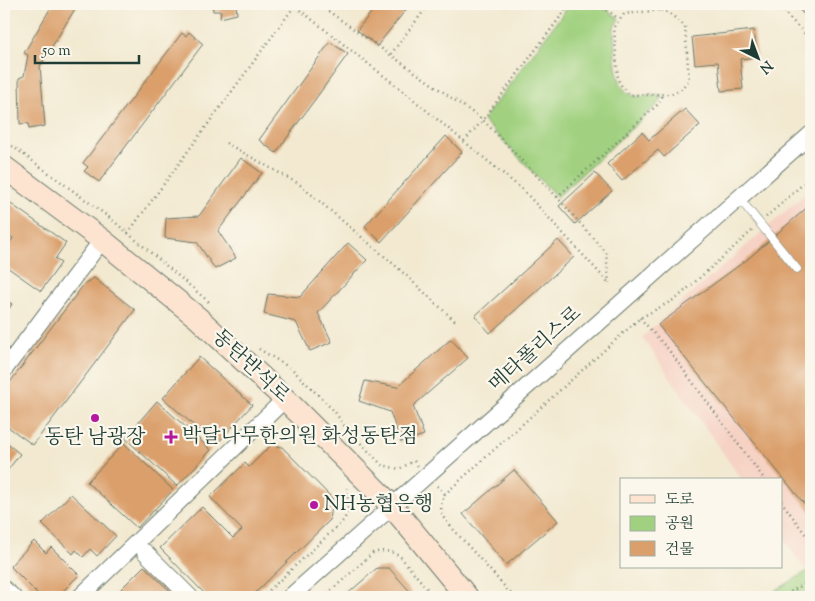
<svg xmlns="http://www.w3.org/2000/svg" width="815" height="601" font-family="'Sorts Mill Goudy','Noto Serif KR',serif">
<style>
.built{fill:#f6d2c4}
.green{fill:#a1d180;stroke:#60875a}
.building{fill:#da9f6a}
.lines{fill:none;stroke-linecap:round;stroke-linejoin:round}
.lane-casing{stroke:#69796b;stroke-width:9}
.street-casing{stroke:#69796b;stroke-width:18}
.secondary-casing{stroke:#69796b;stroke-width:24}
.path{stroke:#69796b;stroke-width:2.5;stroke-dasharray:1 4;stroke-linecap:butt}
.lane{stroke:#fff;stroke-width:8}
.street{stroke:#fff;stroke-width:16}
.secondary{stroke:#fde4d1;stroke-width:22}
.poi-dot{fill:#b5179e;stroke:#fbf7ec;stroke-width:2}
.labels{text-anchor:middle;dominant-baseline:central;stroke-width:4.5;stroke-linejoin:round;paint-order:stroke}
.street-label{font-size:20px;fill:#1f3d34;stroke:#fbf7ec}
.poi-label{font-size:20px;fill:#1f3d34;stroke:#fbf7ec;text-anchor:start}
</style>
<rect width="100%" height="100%" fill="#fbf7ec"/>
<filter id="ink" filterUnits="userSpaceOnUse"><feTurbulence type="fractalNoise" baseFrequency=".02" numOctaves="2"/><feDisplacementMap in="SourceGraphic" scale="10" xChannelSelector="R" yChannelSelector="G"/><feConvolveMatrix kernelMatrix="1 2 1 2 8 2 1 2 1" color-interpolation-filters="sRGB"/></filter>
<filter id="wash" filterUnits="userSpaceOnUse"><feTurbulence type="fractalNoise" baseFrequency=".0096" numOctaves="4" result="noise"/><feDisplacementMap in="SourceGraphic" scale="20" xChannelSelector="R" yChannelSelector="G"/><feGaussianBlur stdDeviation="1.12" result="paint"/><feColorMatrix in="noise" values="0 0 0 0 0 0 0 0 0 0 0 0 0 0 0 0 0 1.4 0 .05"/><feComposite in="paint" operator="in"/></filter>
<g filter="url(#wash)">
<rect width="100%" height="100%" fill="#f2e9d0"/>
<!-- built -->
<path class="built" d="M811 189V578L781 535V480H742L642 337Z"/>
<!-- green -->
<path class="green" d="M570 4H599L619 19 614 27V31C615 49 613 86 631 95 639 98 654 95 663 95L657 105 557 197 483 120Z
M811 569V597H765Z"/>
<g id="blocks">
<!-- building -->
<path class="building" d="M53 4H78L40 66 45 126 29 129 28 123 20 124 19 78 24 76 28 55 24 53Z
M212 4H236L237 14 220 18 221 11H213Z
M378 4H403L408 7 377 46 357 30Z
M754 30 757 57 740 59 743 89 721 91 718 62 695 64 692 37Z
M189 32 203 44 99 182 84 171 88 167 83 163 182 33 186 36Z
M330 42 348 54 276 153 259 140Z
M685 109 700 125 664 157 658 150 622 181 607 164 642 132 649 140Z
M446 136 462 152 381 242 365 226Z
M241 158 262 173 218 231 236 258 215 269 197 242 165 238 166 218 199 216Z
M595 173 612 191 575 224 559 206Z
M4 199 66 243 55 259 61 263 41 291 4 265V251L13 238 4 232Z
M811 204V512L658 325 749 258Z
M558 240 574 257 490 333 475 316Z
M348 243 367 260 318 313 332 342 310 351 296 322 264 314 268 294 300 297Z
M94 278 135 310 33 445 4 424V390L85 283Z
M4 299 12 304 4 316Z
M451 339 468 358 413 406 424 435 401 442 390 412 359 401 365 381 397 387Z
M199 357 252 405 216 445 163 398Z
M157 401 211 450 177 486 125 438Z
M4 441 20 454 4 475Z
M124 443 173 490 137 528 87 482Z
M271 445 282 447 333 499 330 520 251 597H208L160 548 202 507 233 538 242 530 210 497 245 463 249 467Z
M514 470 558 521 506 565 463 514Z
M71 494 116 536 97 556 90 549 83 557 76 550 73 554 42 524Z
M34 541 46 553 51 547 79 575 57 597H41L10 566Z
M144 566 176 597H113Z
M377 568H389L415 597H344Z"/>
</g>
</g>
<g filter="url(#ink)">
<use href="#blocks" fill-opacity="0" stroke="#69796b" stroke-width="1"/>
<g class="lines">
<defs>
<path id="lane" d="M739 198 797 269"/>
<path id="street" d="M4 370 102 240
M145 552 190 597
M4 589 13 597
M80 597 285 399
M290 597 811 134"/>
<path id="secondary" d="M810 4 811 5
M4 167 102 240 198 318 285 399 392 506 467 597"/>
</defs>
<!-- lane casing -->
<use href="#lane" class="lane-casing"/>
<!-- street casing -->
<use href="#street" class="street-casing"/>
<!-- secondary casing -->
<use href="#secondary" class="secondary-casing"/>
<!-- path -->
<path class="path" d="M599 4 619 19
M776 4 811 40
M295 6H321L483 120 557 197 606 253 609 283
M296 7 398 87 523 190 608 282
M661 10 669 13 685 26 689 80 680 90 671 94 631 95 622 87 618 79 614 27 624 14Z
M391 54 429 4
M4 140 110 218 209 302
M464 141 483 120 570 4
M226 143 299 184 397 267 456 322
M557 197 657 105 663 95
M766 217 811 177
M128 233 296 4
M640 318 668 349 765 480
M259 349 292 369 335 412 346 428 382 465 399 469 414 461 418 466
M437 486 445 494
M781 501 811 542
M262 597 344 520 348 511 347 488
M324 597 373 553C383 550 390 551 399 555L434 597
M514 597 445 520C440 511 440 504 445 494L640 318 677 298 753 230
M782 597 811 580"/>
<!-- lane -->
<use href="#lane" class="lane"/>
<!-- street -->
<use href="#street" class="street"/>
<!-- secondary -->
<use href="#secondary" class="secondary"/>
</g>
</g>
<!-- markers -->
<g class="poi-dot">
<circle cx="95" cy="418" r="5"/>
<path d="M168.5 429.5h5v5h5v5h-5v5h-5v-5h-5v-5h5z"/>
<circle cx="314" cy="505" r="5"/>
</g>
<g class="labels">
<!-- street labels -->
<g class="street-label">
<text transform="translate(536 350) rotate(-42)">메타폴리스로</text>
<text transform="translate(250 367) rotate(43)">동탄반석로</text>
</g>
<!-- poi labels -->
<g class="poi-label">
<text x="182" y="437">박달나무한의원 화성동탄점</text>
<text x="95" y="438" text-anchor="middle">동탄 남광장</text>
<text x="324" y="505">NH농협은행</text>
</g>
</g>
<!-- margin -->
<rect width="815" height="601" fill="none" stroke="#fbf7ec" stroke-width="20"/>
<!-- legend -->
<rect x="620" y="478" width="162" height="90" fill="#fbf7ec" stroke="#a3ada2"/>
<rect x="630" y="495" width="25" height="8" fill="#fde4d1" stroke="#a3ada2"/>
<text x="665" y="504" font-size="15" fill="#1f3d34">도로</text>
<rect x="630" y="516" width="25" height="15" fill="#a1d180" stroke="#a3ada2"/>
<text x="665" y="528" font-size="15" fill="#1f3d34">공원</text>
<rect x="630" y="541" width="25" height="15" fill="#da9f6a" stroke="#a3ada2"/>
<text x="665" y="554" font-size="15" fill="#1f3d34">건물</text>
<!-- north arrow -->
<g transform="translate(758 58) rotate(138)" stroke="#fbf7ec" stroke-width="4" paint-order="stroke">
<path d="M0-4L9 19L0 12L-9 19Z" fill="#1f3d34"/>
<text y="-8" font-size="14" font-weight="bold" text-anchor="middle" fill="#1f3d34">N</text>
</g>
<!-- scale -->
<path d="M35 55v8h104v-8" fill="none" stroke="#1f3d34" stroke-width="2.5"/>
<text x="42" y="55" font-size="15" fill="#1f3d34" stroke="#fbf7ec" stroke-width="4" paint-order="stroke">50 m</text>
</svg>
